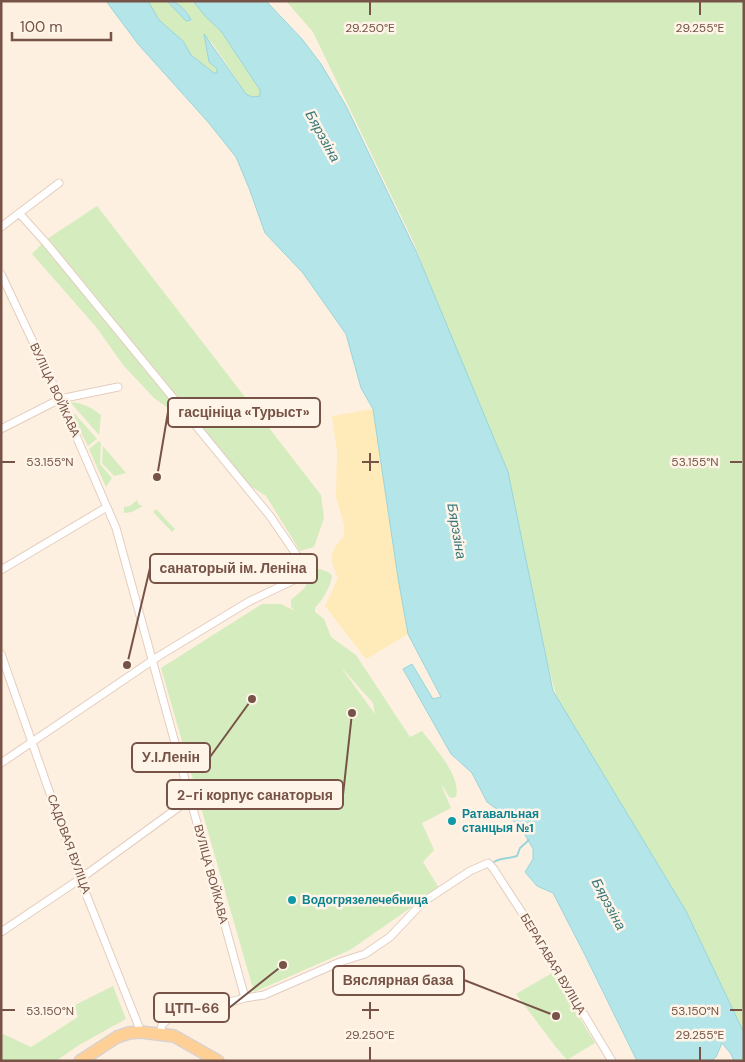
<svg xmlns="http://www.w3.org/2000/svg" width="745" height="1062" font-family="'DM Sans',sans-serif">
<style>
.green{fill:#d4ecbe;fill-rule:evenodd}
.sand{fill:#ffeab9}
.water{fill:#b4e5e8;stroke:#99d5db}
.lines{fill:none;stroke-linecap:round;stroke-linejoin:round}
.stream{stroke:#99d5db;stroke-width:2}
.street-casing{stroke:#e4cdbf;stroke-width:9}
.primary-casing{stroke:#dbd2cf;stroke-width:14}
.street{stroke:#fff;stroke-width:7}
.primary{stroke:#ffd096;stroke-width:11}
.ticks{fill:none;stroke:#765346;stroke-width:2}
.culture-dot{fill:#0f9aa8;stroke:#fff4e8;stroke-width:2}
.labels{text-anchor:middle;dominant-baseline:central;stroke-width:5;stroke-linejoin:round;paint-order:stroke}
.street-label{font-size:12px;fill:#765346;stroke:#fff4e8}
.culture-label{font-size:12px;font-weight:bold;fill:#0d838f;stroke:#fff4e8;text-anchor:start}
.water-label{font-size:14px;font-style:italic;fill:#39777d;stroke:#fff4e8}
.ticks-label{font-size:12px;text-anchor:middle;fill:#765346;stroke:#fff4e8;stroke-width:5;stroke-linejoin:round;paint-order:stroke}
.leader{fill:none;stroke:#765346;stroke-width:2}
.callout-dot{fill:#765346;stroke:#fff4e8;stroke-width:2}
.callout{fill:#fff4e8;stroke:#765346;stroke-width:2}
.callout-label{font-size:14px;text-anchor:middle;font-weight:bold;fill:#765346}
</style>
<rect width="100%" height="100%" fill="#fef0e0"/>
<!-- green -->
<path class="green" d="M167 1 187 21 188 13 174 1 196 3 206 17 221 31 260 90 261 96 252 97 246 94 213 44 204 35 209 62 217 69V73H214L191 55 183 41 159 20 147 2Z
M286 1H744V1045L558 703 489 442 414 243 313 32Z
M97 206 321 495 324 518 314 547 300 551 266 496 243 481 197 429 154 398 123 365 97 328 32 254 44 241Z
M70 402C83 403 91 407 101 415L99 435Z
M71 414H75L97 439 88 446Z
M99 441 101 443 100 464 112 478 106 487 89 449Z
M103 446 126 473 114 476 102 463Z
M137 500 139 505 143 506 132 512 124 513V507L130 506Z
M156 509 175 529 172 532 153 512Z
M320 569 330 573 332 576C330 588 323 599 315 608V612L324 619 331 637 356 655 410 737 422 731C434 747 462 777 456 797L452 798 449 797 444 788 441 784 451 808 422 823 434 850 423 862 439 888 350 950 254 992 161 668 262 604H281L295 611 291 607V600C302 590 309 588 309 571ZM340 666 373 703 375 714Z
M552 973 595 1043 567 1060 555 1046 516 994Z
M113 986 126 1019 79 1045 56 1061H1V1033L31 1047 78 1017 75 1005Z"/>
<!-- sand -->
<path class="sand" d="M373 409 398 578 408 634 366 659 325 606 338 578C329 558 329 552 344 536V524L336 497 337 452 332 416Z"/>
<!-- water -->
<path class="water" d="M106 1H148L159 20 183 41 191 55 214 73H217V69L209 62 204 34 246 94 252 97 260 96V90L221 31 206 17 193 1H266L302 39 321 64 346 106 416 251 508 472 553 691 686 911 744 1033V1061H734L731 1054 722 1043 716 1057 713 1059 714 1061H637L584 953 553 893 537 886 525 872 533 859V849L520 826 487 802 472 773 451 754 403 669 412 664 433 699 441 697 408 634 398 578 373 409 361 388 346 334 303 273 265 233 249 188 236 157 208 122 138 44Z
M167 1C178 1 187 11 191 20L186 21Z"/>
<g class="lines">
<!-- stream -->
<path class="stream" d="M494 862C502 857 509 859 517 856L520 848 529 840"/>
<defs>
<path id="street" d="M1 227 59 183
M1 274 60 399 116 528 245 998
M1 429 60 399 118 387
M1 570 107 507
M1 654 80 879 141 1032
M1 763 159 656 248 602 296 579C301 572 303 568 300 560L270 516 47 244 19 213
M1 932 80 879 190 799
M160 1033 162 1025 168 1019 245 998 264 995 340 962 365 954 390 937 423 902 470 871 488 863 493 868 532 928 612 1061"/>
<path id="primary" d="M80 1061 117 1037 129 1033 141 1032 174 1036 218 1061"/>
</defs>
<!-- street casing -->
<use href="#street" class="street-casing"/>
<!-- primary casing -->
<use href="#primary" class="primary-casing"/>
<!-- street -->
<use href="#street" class="street"/>
<!-- primary -->
<use href="#primary" class="primary"/>
</g>
<!-- ticks -->
<path class="ticks" d="M370 2V15M700 2V15M370 453V471M2 462H15M362 462H379M730 462H742M370 1002V1019M2 1010H15M362 1010H379M730 1010H742M370 1047V1060M700 1047V1060"/>
<!-- markers -->
<g class="culture-dot">
<circle cx="452" cy="821" r="5"/>
<circle cx="292" cy="900" r="5"/>
</g>
<g class="labels">
<!-- street labels -->
<g class="street-label">
<text transform="translate(55 390) rotate(65)">ВУЛІЦА ВОЙКАВА</text>
<text transform="translate(69 844) rotate(70)">САДОВАЯ ВУЛІЦА</text>
<text transform="translate(211 874) rotate(75)">ВУЛІЦА ВОЙКАВА</text>
<text transform="translate(553 964) rotate(59)">БЕРАГАВАЯ ВУЛІЦА</text>
</g>
<!-- culture labels -->
<g class="culture-label">
<text x="462" y="814">Ратавальная<tspan x="462" dy="14">станцыя №1</tspan></text>
<text x="302" y="900">Водогрязелечебница</text>
</g>
<!-- water labels -->
<g class="water-label">
<text transform="translate(323 136) rotate(61)">Бярэзіна</text>
<text transform="translate(457 531) rotate(80)">Бярэзіна</text>
<text transform="translate(609 904) rotate(62)">Бярэзіна</text>
</g>
</g>
<g class="ticks-label">
<text x="370" y="32">29.250°E</text>
<text x="700" y="32">29.255°E</text>
<text x="50" y="466">53.155°N</text>
<text x="695" y="466">53.155°N</text>
<text x="50" y="1015">53.150°N</text>
<text x="695" y="1015">53.150°N</text>
<text x="370" y="1039">29.250°E</text>
<text x="700" y="1039">29.255°E</text>
</g>
<!-- callouts -->
<path class="leader" d="M157 477L168 412M127 665L150 568M252 699L210 757M352 713L343 795M556 1016L464 980M283 965L229 1008"/>
<g class="callout-dot">
<circle cx="157" cy="477" r="5"/>
<circle cx="127" cy="665" r="5"/>
<circle cx="252" cy="699" r="5"/>
<circle cx="352" cy="713" r="5"/>
<circle cx="556" cy="1016" r="5"/>
<circle cx="283" cy="965" r="5"/>
</g>
<g class="callout">
<rect x="168" y="398" width="152" height="29" rx="5"/>
<rect x="150" y="554" width="167" height="29" rx="5"/>
<rect x="132" y="743" width="78" height="29" rx="5"/>
<rect x="167" y="780" width="176" height="29" rx="5"/>
<rect x="333" y="966" width="131" height="29" rx="5"/>
<rect x="154" y="993" width="75" height="29" rx="5"/>
</g>
<g class="callout-label">
<text x="244" y="417">гасцініца «Турыст»</text>
<text x="233" y="573">санаторый ім. Леніна</text>
<text x="171" y="762">У.І.Ленін</text>
<text x="255" y="800">2-гі корпус санаторыя</text>
<text x="398" y="985">Вяслярная база</text>
<text x="192" y="1013">ЦТП-66</text>
</g>
<!-- border -->
<rect width="745" height="1062" fill="none" stroke="#765346" stroke-width="5"/>
<!-- scale -->
<path d="M12 32v8h99v-8" fill="none" stroke="#765346" stroke-width="2.5"/>
<text x="20" y="32" font-size="15" fill="#765346" stroke="#fff4e8" stroke-width="4" paint-order="stroke">100 m</text>
</svg>
